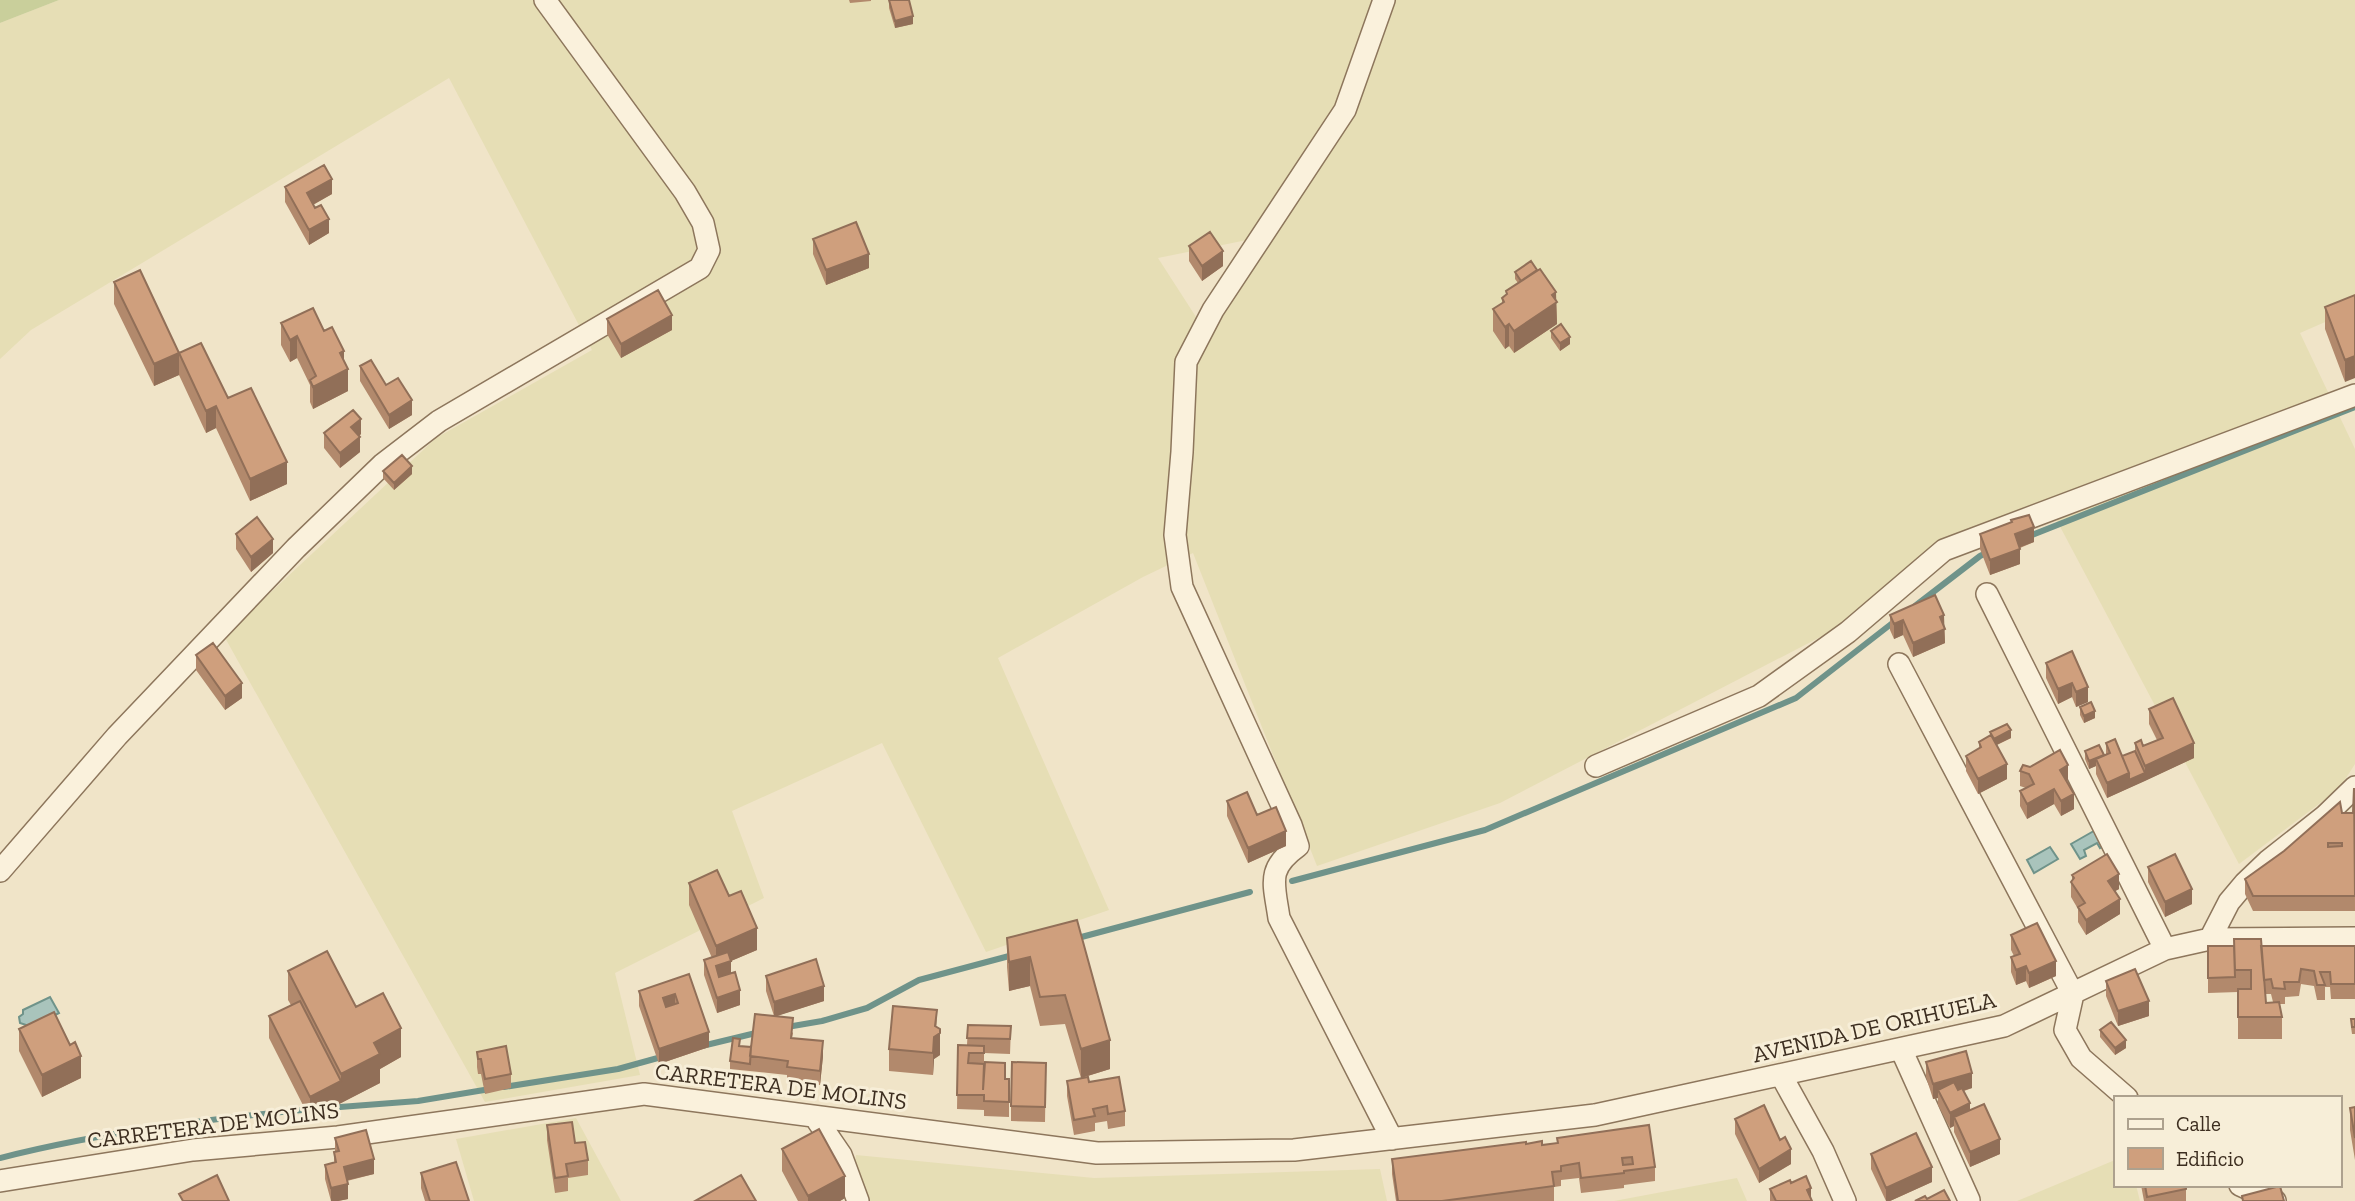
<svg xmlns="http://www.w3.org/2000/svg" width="2355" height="1201" font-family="'Zilla Slab',serif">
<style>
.farmland{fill:#e6deb5;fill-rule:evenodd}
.green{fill:#c9cf9b}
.water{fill:#a9c4bc;stroke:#6f938a;stroke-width:2}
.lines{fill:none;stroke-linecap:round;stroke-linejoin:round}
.stream{stroke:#6f938a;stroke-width:6}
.minor-casing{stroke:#8d765c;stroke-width:24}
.minor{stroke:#faf1dc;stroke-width:21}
.wall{fill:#b2896c;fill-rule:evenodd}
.shaded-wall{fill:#916f58}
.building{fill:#cf9f7d;stroke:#916f58;stroke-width:2;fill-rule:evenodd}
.labels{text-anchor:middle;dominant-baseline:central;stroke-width:6;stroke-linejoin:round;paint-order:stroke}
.street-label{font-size:23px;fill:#3d2e20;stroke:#f7eed8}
</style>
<rect width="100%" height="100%" fill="#f0e4c8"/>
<!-- farmland -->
<path class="farmland" d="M59 0H2355V309L2300 333 2355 449V764L2339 789 2239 864 2056 519 2098 483 1938 542 1853 620 1500 803 1317 866 1193 553 1143 577 998 658 1109 910 986 952 882 743 732 811 764 898 615 973 640 1075 485 1102 224 636 436 438 592 350 449 78 31 330 0 359V23ZM1247 240 1198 320 1158 258Z
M576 1118 621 1201H474L456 1139Z
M856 1155 1094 1178 1380 1169 1387 1201H848Z
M2115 1160V1185H2136L2140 1201H2017Z
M1737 1178 1747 1201H1614Z"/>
<!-- green -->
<path class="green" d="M0 0H59L0 23Z"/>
<!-- water -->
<path class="water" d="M2099 828 2108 843 2100 848 2097 843 2084 850 2086 856 2080 859 2071 844Z
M2050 847 2058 859 2034 873 2027 860Z
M50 997 59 1013 32 1027 20 1023 19 1017 23 1014V1010Z"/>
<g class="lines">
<!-- stream -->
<path class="stream" d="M2027 537 2355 407
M1915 606 1980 556 1988 552
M1292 881 1485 830 1796 698 1895 621
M1074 939 1250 892
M787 1027 822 1021 867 1008 919 980 1013 955
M702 1046 760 1032
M504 1087 618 1069 665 1056
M327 1108 418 1101 490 1089
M0 1158C102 1132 208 1119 312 1109"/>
<defs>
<path id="minor" d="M1384 0 1345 110 1213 310 1186 362 1182 452 1175 535 1182 587 1291 825 1298 846C1266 869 1274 883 1279 918L1392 1139
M1987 594 2165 949
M1899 664 2073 994 2065 1030 2081 1058 2127 1098
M1596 766 1759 696 1848 632 1944 550 2355 395
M0 871 117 736 296 548 383 464 439 421 700 268 709 250 703 223 685 192 545 0
M2210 939 2229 902 2245 883 2268 861 2325 816 2355 787
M1901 1049 1969 1200
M1781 1075 1823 1151 1845 1201
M815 1117 841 1155 858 1201
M0 1181 193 1150 338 1137 644 1094 1097 1153 1294 1150 1595 1115 2004 1026 2165 949 2210 939 2355 938
M2240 1185 2275 1201"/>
</defs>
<!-- minor casing -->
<use href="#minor" class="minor-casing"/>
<!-- minor -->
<use href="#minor" class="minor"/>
</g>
<!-- wall -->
<path class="wall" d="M849 0H871V1L850 3Z
M889 0 913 24 895 28 889 8Z
M285 187 332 194 313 205 329 233 309 245 285 202Z
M813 239 869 268 826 285 813 254Z
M1189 246 1223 266 1202 281 1189 261Z
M1515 272 1556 300 1557 324 1514 353 1509 346 1505 349 1493 331V309L1502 303V298L1506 296V291L1518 283 1515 279Z
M114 282 179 375 154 386 114 304Z
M2355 295 2345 382 2325 329V307Z
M607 319 672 330 621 358 607 334Z
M281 323 324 331 344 361 348 391 313 409 310 402V385L297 358 290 362 281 345Z
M1551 331 1570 344 1560 351 1551 338Z
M179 353 228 398 287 484 250 501 216 428 206 433 179 375Z
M360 366 386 385 412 415 389 429 360 381Z
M324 433 361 434 359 436 360 452 340 468 324 448Z
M383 471 412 474 394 490 383 478Z
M2011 520 2034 542 2020 548V564L1990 575 1980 549V534L2011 523Z
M236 534 273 553 251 572 236 549Z
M1890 615 1944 627 1945 643 1913 657 1903 635 1894 639 1890 630Z
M2072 651 2088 702 2076 707 2072 697 2058 704 2046 678V663Z
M196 655 242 698 225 710 196 670Z
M2080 707 2095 718 2084 723 2080 715Z
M2149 709 2194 758 2107 798 2096 774V766L2089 769 2085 759V751L2104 755 2106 754V743L2122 756 2135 751V743L2143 746 2157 740 2149 724Z
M1990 732 2011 738 1997 745 2007 779 1978 794 1966 771V756L1979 749V742L1990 736Z
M2020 771 2068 780 2067 781 2074 809 2061 816 2054 804 2027 819 2020 806V791L2026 788 2020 786Z
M2355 788V911H2253L2245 894V879L2342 813H2353Z
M1227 801 1257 815 1286 846 1248 863 1227 816Z
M2148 867 2192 904 2165 917 2148 882Z
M2072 875 2119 889 2115 891 2120 914 2086 935 2078 922V909L2071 897V882L2072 880Z
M689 883 729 896 757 950 731 961V974L740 1005 717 1013 704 975V960L712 958 689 905Z
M1077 920 1110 1069 1081 1078 1065 1024 1040 1026 1030 986 1009 991 1007 967V938Z
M2011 935 2056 976 2029 988 2026 981 2016 985 2011 972V957L2014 956 2011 950Z
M2208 946H2355V999H2331L2330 987H2325V1000H2317L2314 986 2301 984 2299 996 2285 997V1004H2279L2282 1017V1039H2238V992L2208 993ZM2265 994H2271L2273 1002 2266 1003Z
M288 971 356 1007 401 1057 380 1069V1083L310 1119 269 1038V1016L291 1005 288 1000Z
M689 974 709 1047 659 1064 639 1006V991Z
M766 976 824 1001 776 1016 793 1033 792 1038 823 1056 820 1085 787 1082V1075L730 1069V1061L740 1046 751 1047 774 1016 766 991Z
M2106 981 2149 1016 2118 1026 2106 996Z
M2355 1019V1034H2352L2351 1027Z
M968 1025 1011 1026 1010 1054 984 1053V1083L1009 1079V1117L984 1116V1110L957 1109 958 1045H967Z
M937 1027 940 1055 934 1059 933 1075 889 1071V1049Z
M19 1029 70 1045 81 1078 42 1097 19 1051Z
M2100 1030 2126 1048 2115 1055 2100 1037Z
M477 1052 511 1074V1088L485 1094 481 1074H478L477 1067Z
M1926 1062 1972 1088 1964 1091 1970 1110 2000 1154 1970 1167 1954 1132V1126L1950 1128 1938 1105V1098L1933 1099 1926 1077Z
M1046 1063 1045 1122 1011 1121V1106Z
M1067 1081 1089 1082 1125 1111V1126L1108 1129 1107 1121 1095 1123V1131L1074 1135 1067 1096Z
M2355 1107V1160L2350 1130V1108Z
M1735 1119 1791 1164 1759 1183 1735 1134Z
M547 1125 588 1160V1175L568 1178V1191L555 1193 547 1140Z
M1649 1125 1655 1167V1181L1624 1185V1188L1581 1193 1579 1178 1561 1180V1186L1554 1187V1201H1396L1392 1174V1159L1526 1144 1542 1145 1557 1143V1138Z
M335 1138 374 1174 347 1181 348 1199 338 1201H331L325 1179V1165L334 1162V1152H335Z
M782 1149 845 1198 840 1201H798L782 1171Z
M1871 1154 1932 1182 1890 1201H1886L1871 1169Z
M421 1173 469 1201H425L421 1188Z
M1791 1183 1812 1201H1770V1189Z
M2141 1185H2186V1201H2144Z"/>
<!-- shaded-wall -->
<path class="shaded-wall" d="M913 16V24L895 28V21Z
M332 179V194L307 208V193Z
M329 219V233L309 245V230Z
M1223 251V266L1202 281V266Z
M869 254V268L826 285V270Z
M1556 292 1557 324 1514 353V331Z
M672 315V330L621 358V344Z
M1509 324V346L1505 349V327Z
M297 336V358L290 362V340Z
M1570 337V344L1560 351V343Z
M344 351V372L348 369V391L313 409V387L340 353Z
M179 353V375L154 386V364Z
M2355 356V378L2345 382V360Z
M412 400V415L389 429V415Z
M216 406V428L206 433V411Z
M361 419V434L351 442V427Z
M360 437V452L340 468V453Z
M287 462V484L250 501V479Z
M412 466V474L394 490V483Z
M2034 527V542L2015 549V534Z
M273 539V553L251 572V557Z
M2020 549V564L1990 575V560Z
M1944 615 1945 643 1913 657V643L1940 617Z
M1903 620V635L1894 639V624Z
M242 683V698L225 710V696Z
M2072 683V697L2058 704V689Z
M2088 687V702L2076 707V692Z
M2095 711V718L2084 723V716Z
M2011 730V738L1994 746V739Z
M2194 743V758L2145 781V766Z
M2104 755 2096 759V766L2089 769V761Z
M2007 764V779L1978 794V779Z
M2068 765V780L2060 785V770Z
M2129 773H2145V781L2107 798V783Z
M2054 789V804L2027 819V804Z
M2074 794V809L2061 816V801Z
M1286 831V846L1248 863V848Z
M2119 874V889L2108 895V881Z
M2192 889V904L2165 917V902Z
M2120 899V914L2086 935V920Z
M757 928V950L731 961V976L716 980V946Z
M1030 957V986L1009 991V962Z
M2056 961V976L2029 988V973Z
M2026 966V981L2016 985V970Z
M824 986V1001L774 1017V1002Z
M740 990V1005L717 1013V998Z
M675 994V1009L663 1013V998Z
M2149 1001V1016L2118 1026V1011Z
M937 1010 936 1036 940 1033V1055L934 1059 933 1075V1053Z
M401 1028V1057L380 1069V1083L310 1119V1097L341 1081V1074L374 1043Z
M709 1032V1047L659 1064V1049Z
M1110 1040V1069L1081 1078V1049Z
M2126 1040V1048L2115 1055V1048Z
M823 1041V1056L820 1085V1071Z
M81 1056V1078L42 1097V1075Z
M1972 1073V1088L1942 1097 1938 1090V1098L1933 1099V1084Z
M1970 1103V1118L1954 1117V1126L1950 1128V1113Z
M2000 1139V1154L1970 1167V1152Z
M1791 1149V1164L1759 1183V1169Z
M374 1159V1174L344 1181V1167Z
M1932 1167V1182L1890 1201H1886V1188Z
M845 1176V1198L840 1201H808V1196Z
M348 1184V1199L338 1201H331V1188Z
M1811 1188V1201L1807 1190Z"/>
<!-- building -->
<path class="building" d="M889 0H909L913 16 895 21Z
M324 165 332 179 307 193 315 208 321 205 329 219 309 230 285 187Z
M856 222 869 254 826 270 813 239Z
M1210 232 1223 251 1202 266 1189 246Z
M1531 261 1537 270 1521 281 1515 272Z
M1540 269 1556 292 1552 295 1557 302 1514 331 1509 324 1505 327 1493 309 1504 302 1502 298 1507 294 1506 291Z
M140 270 179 353 154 364 114 282Z
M658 290 672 315 621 344 607 319Z
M2355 295V356L2345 360 2325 307Z
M313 308 324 331 332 327 344 351 340 353 348 369 313 387 310 380 316 376 297 336 290 340 281 323Z
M1561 324 1570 337 1560 343 1551 331Z
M201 343 228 398 251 388 287 462 250 479 216 406 206 411 179 353Z
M371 360 386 385 398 378 412 400 389 415 360 366Z
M353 410 361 419 351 427 360 437 340 453 324 433Z
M402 455 412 466 394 483 383 471Z
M2029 515 2034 527 2015 534 2020 549 1990 560 1980 534 2012 522 2011 520Z
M257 517 273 539 251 557 236 534Z
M1935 595 1944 615 1940 617 1945 629 1913 643 1903 620 1894 624 1890 615Z
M213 643 242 683 225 696 196 655Z
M2072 651 2088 687 2076 692 2072 683 2058 689 2046 663Z
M2173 698 2194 743 2145 766 2135 743 2141 740 2143 746 2163 738 2149 709Z
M2091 702 2095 711 2084 716 2080 707Z
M2007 724 2011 730 1994 739 1990 732Z
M1991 735 2007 764 1978 779 1966 756 1981 747 1979 742Z
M2115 739 2129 773 2107 783 2096 759 2110 753 2106 743Z
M2099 745 2104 755 2089 761 2085 751Z
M2060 750 2068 765 2060 770 2074 794 2061 801 2054 789 2027 804 2020 791 2034 784 2029 774 2020 771 2023 765 2030 767Z
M2135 751 2145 773 2129 780V773L2122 756Z
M2354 788 2355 896H2253L2245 879 2284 851 2340 802 2342 813H2353ZM2328 843H2342V846L2328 847Z
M1247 792 1257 815 1276 807 1286 831 1248 848 1227 801Z
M2107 854 2119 874 2108 881 2120 899 2086 920 2078 907 2085 903 2071 882 2074 878 2072 875Z
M2175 854 2192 889 2165 902 2148 867Z
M717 870 729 896 741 891 757 928 716 946 689 883Z
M1077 920 1110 1040 1081 1049 1065 995 1040 997 1030 957 1009 962 1007 938Z
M2037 923 2056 961 2029 973 2026 966 2016 970 2011 957 2020 954 2011 935Z
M2234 939H2261L2266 1003 2279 1002 2282 1017H2238V989H2251V970H2235Z
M2208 946H2234L2235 977 2208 978Z
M2261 946H2355V984H2331L2330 972H2320L2325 985H2317L2314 971 2301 969 2299 982H2284L2285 989 2273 988 2271 979 2264 980Z
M327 951 356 1007 383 993 401 1028 374 1043 380 1054 341 1074 288 971Z
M728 952 731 961 716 966 719 977 735 972 740 990 717 998 704 960Z
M816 959 824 986 774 1002 766 976Z
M2135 969 2149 1001 2118 1011 2106 981Z
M689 974 709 1032 659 1049 639 991ZM675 994 678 1003 666 1007 663 998Z
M300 1001 341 1081 310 1097 269 1016Z
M893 1006 937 1010 935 1026 940 1029V1033L934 1037 933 1053 889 1049Z
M54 1012 70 1045 75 1042 81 1056 42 1075 19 1029Z
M755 1014 793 1018 791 1038 823 1041 820 1071 787 1067 788 1061 750 1056Z
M2351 1019H2355V1027H2352Z
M2111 1022 2126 1040 2115 1048 2100 1030Z
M968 1025 1011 1026 1010 1039 967 1038Z
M733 1038 740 1039 739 1046 751 1047 750 1064 730 1061Z
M958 1045 984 1046V1053H969L968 1063 984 1064 983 1090 985 1062 1005 1063V1079H1009V1102L984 1101V1095H957Z
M506 1046 511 1074 485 1079 481 1059H478L477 1052Z
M1966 1051 1972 1073 1933 1084 1926 1062Z
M1012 1062 1046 1063 1045 1107 1011 1106Z
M1088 1077 1089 1082 1119 1077 1125 1111 1108 1114 1107 1106 1093 1109 1095 1116 1074 1120 1067 1081Z
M1954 1082 1958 1090 1962 1088 1970 1103 1950 1113 1938 1090Z
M1984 1104 2000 1139 1970 1152 1954 1117Z
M1764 1105 1780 1140 1785 1137 1791 1149 1759 1169 1735 1119Z
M2355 1107V1138L2350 1108Z
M572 1122 575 1143 585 1142 588 1160 566 1164 568 1176 555 1178 547 1125Z
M1649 1125 1655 1167 1624 1171V1173L1581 1178 1579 1163 1561 1166V1171L1552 1172 1554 1186 1442 1201H1398L1392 1159 1526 1142V1144L1542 1141V1145L1558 1143 1557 1138ZM1632 1157 1633 1164 1623 1165 1622 1158Z
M819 1129 845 1176 808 1196 782 1149Z
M366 1130 374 1159 344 1167 348 1184 331 1188 325 1165 336 1162 334 1152 339 1151 335 1138Z
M1916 1133 1932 1167 1886 1188 1871 1154Z
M456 1162 469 1201H430L421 1173Z
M217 1175 229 1201H183L179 1194Z
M741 1175 756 1201H695Z
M1806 1176 1811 1188 1807 1190 1812 1201H1776L1770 1189 1790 1180 1791 1183Z
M2145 1185H2186V1189L2147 1197Z
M2280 1186 2284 1201H2243L2242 1196Z
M1944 1190 1950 1201H1915L1925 1196 1927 1199Z"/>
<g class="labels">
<!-- street labels -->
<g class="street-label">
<text transform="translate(1874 1027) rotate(-13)">AVENIDA DE ORIHUELA</text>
<text transform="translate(781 1086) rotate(7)">CARRETERA DE MOLINS</text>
<text transform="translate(213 1125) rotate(-7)">CARRETERA DE MOLINS</text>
</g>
</g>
<!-- legend -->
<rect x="2114" y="1096" width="228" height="91" fill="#f7eed8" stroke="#ada18e" stroke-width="2"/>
<rect x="2128" y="1119" width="35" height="10" fill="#faf1dc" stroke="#ada18e" stroke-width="2"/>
<text x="2176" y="1131" font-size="21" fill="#3d2e20">Calle</text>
<rect x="2128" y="1148" width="35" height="21" fill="#cf9f7d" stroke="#ada18e" stroke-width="2"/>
<text x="2176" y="1166" font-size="21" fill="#3d2e20">Edificio</text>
</svg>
